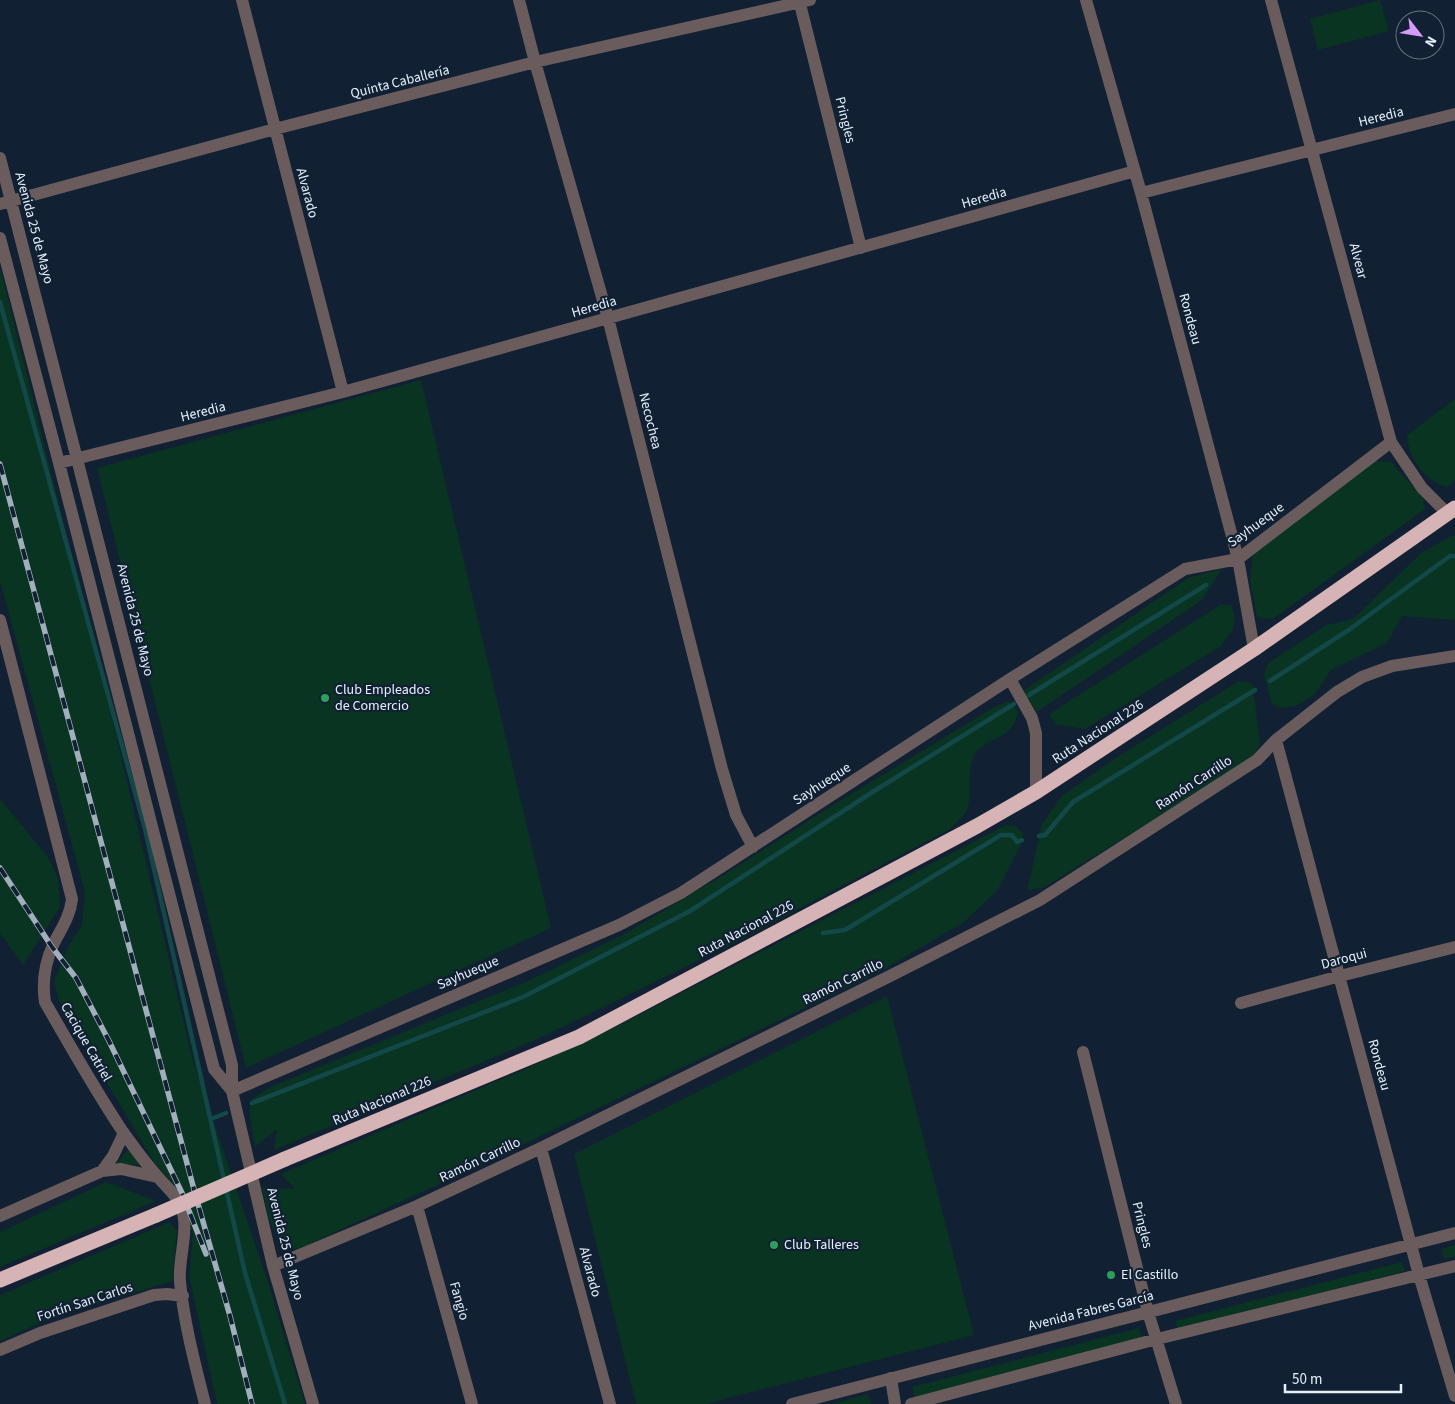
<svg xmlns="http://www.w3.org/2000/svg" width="1455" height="1404" font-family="'Source Sans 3',sans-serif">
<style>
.green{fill:#093422}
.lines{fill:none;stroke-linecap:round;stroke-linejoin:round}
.stream{stroke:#134849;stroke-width:4.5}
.minor{stroke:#6a5c5d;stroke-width:12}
.highway{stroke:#d6b3b4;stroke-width:15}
.rail-casing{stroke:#a2aebc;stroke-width:5.5}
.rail{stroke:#112032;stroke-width:4;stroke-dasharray:11;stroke-linecap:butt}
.highway-bridge{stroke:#d6b3b4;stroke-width:15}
.leisure-dot{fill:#2e9e5b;stroke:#112032;stroke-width:2}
.labels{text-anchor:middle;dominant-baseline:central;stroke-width:4.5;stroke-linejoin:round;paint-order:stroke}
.street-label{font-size:14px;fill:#e5f0fc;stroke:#112032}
.poi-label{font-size:14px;fill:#e5f0fc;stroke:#112032;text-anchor:start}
</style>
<rect width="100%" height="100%" fill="#112032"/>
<!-- green -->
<path class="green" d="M1380 0 1389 31 1318 50 1310 19Z
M0 267 109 706 194 1065 266 1276 305 1404H217L189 1276 193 1234 173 1184 154 1162 60 1004 54 981 68 947 82 925 85 892 0 581Z
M421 380 551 928 246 1068 97 468Z
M1455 399V481L1447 487C1426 482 1407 457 1407 435Z
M1373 461 1391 462 1423 498 1425 509 1273 619 1257 617 1250 580 1253 555Z
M1451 536H1455V620L1402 616 1387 643 1331 670 1314 695 1295 706 1281 708 1272 704 1264 674 1268 663 1326 625 1353 619 1421 553Z
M1222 569 1202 600 1037 712 1023 691 1188 578Z
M1220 605H1231C1239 625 1233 629 1221 646L1085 729 1055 724 1049 714Z
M1239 681 1247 682 1253 685 1260 744 1251 759 1043 888 1027 890 1042 824 1062 796 1114 759Z
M1009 701 1018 711C1014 739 992 735 978 750 964 766 973 788 968 807 965 816 955 824 948 830L734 943 542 1037 274 1150 277 1129 255 1147 249 1112 252 1099 268 1088 530 980 626 933 722 876 833 805 996 706Z
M0 799 47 856 58 878 60 907 23 965 0 933Z
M1006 825 1015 826 1023 833 1020 846 997 891 964 922 881 971 487 1162 296 1250C269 1239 268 1213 262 1187L295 1189 281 1174 530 1067 623 1023Z
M887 996 974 1335 705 1404H636L574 1154Z
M128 1149 141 1165 117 1164Z
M106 1182 156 1201 0 1267V1232Z
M170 1222 177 1231 172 1281 46 1320 0 1341V1295Z
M1455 1245V1256L1444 1259 1441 1249Z
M1402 1262 1405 1271 1178 1331 1175 1321Z
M1139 1328 1142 1338 915 1398 912 1387Z
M868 1394 871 1404H830Z"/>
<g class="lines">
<!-- stream -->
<path class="stream" d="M0 302 145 829 245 1273 285 1404
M1270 681 1350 629 1450 556H1455
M1029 695 1206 585
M1039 836 1045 835 1073 802 1255 690
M823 933 845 930 1001 835H1012L1017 842 1022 840
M252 1103 523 997 690 911 871 793 1014 704
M211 1119 226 1113"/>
<!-- minor -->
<path class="minor" d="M242 0 343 392
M519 0 535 62 608 318 722 769 736 815 753 847
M799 0 861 248
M1086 0 1141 193 1238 559 1254 649
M1271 0 1391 442 1422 488 1448 514
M0 158 232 1065V1091L273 1266 313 1404
M1141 193 1455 114
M0 204 275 129 535 62 810 0
M0 238 59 463 214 1069 232 1091
M59 463 343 392 1135 171
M0 620 72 899C70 917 61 929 53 945 45 963 42 983 45 1002 70 1046 95 1090 123 1132 134 1147 145 1163 158 1177 166 1187 176 1194 181 1206 190 1230 178 1257 180 1282 184 1323 195 1364 205 1404
M1010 679 1032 718 1036 733V792
M1276 740 1419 1275 1455 1396
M1241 1003 1340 976 1455 947
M1083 1052 1148 1312 1176 1404
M232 1091 619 925 681 893 1010 679 1185 569 1238 559 1391 442
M541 1148 610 1404
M102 1171 113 1156 124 1133
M417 1206 472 1404
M0 1216 102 1171 121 1169 157 1177
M273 1266 417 1206 541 1148 890 976 1040 900 1257 760 1276 740 1337 692 1362 677 1392 666 1455 656
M0 1350 40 1333 154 1295 167 1294 183 1296
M891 1378 895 1404
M792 1404 1455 1233
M911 1404 1157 1339 1455 1266"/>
<!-- highway -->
<path class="highway" d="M285 1159 579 1037 977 826 1036 792 1254 649 1455 508
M0 1280 156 1215"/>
<defs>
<path id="rail" d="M0 464 196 1197 230 1316 252 1404
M0 868 52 947 76 978 109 1041 182 1193 206 1254"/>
</defs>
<!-- rail casing -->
<use href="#rail" class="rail-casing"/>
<!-- rail -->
<use href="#rail" class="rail"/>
<!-- highway-bridge -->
<path class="highway-bridge" d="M156 1215 285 1159"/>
</g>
<!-- markers -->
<g class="leisure-dot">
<circle cx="325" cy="698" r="5"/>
<circle cx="774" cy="1245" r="5"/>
<circle cx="1111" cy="1275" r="5"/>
</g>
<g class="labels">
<!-- street labels -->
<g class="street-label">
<text transform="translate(400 82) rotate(-14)">Quinta Caballería</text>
<text transform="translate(1381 117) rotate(-14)">Heredia</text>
<text transform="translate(845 120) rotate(76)">Pringles</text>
<text transform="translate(307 193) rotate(75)">Alvarado</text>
<text transform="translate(984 198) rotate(-16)">Heredia</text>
<text transform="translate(34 228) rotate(75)">Avenida 25 de Mayo</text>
<text transform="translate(1358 261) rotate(75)">Alvear</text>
<text transform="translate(594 307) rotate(-16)">Heredia</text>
<text transform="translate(1190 319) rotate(75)">Rondeau</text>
<text transform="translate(203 412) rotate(-14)">Heredia</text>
<text transform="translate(650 421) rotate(76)">Necochea</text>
<text transform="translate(1256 525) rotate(-36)">Sayhueque</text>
<text transform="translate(135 620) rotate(76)">Avenida 25 de Mayo</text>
<text transform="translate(1098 732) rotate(-33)">Ruta Nacional 226</text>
<text transform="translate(1194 783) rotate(-33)">Ramón Carrillo</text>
<text transform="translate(822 784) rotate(-33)">Sayhueque</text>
<text transform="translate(746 929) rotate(-28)">Ruta Nacional 226</text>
<text transform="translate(1344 959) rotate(-15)">Daroqui</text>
<text transform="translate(468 973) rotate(-23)">Sayhueque</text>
<text transform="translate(843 982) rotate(-26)">Ramón Carrillo</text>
<text transform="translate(86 1042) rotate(60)">Cacique Catriel</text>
<text transform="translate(1379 1065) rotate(75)">Rondeau</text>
<text transform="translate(382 1101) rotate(-23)">Ruta Nacional 226</text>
<text transform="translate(480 1160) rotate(-25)">Ramón Carrillo</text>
<text transform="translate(1142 1225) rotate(76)">Pringles</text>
<text transform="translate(285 1244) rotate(76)">Avenida 25 de Mayo</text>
<text transform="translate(590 1272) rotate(75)">Alvarado</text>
<text transform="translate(459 1301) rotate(74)">Fangio</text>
<text transform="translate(85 1302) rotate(-18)">Fortín San Carlos</text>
<text transform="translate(1091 1311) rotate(-14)">Avenida Fabres García</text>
</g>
<!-- poi labels -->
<g class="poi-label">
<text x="335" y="690">Club Empleados<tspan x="335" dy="16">de Comercio</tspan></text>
<text x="784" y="1245">Club Talleres</text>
<text x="1121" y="1275">El Castillo</text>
</g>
</g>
<!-- north arrow -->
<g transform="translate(1420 35) rotate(121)"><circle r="24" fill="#112032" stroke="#667383"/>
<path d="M0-4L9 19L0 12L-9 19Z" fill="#d79bf9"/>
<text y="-8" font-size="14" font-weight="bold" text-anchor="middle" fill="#e5f0fc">N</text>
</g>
<!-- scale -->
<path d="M1285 1384v8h116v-8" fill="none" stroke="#e5f0fc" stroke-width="2.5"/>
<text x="1292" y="1384" font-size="15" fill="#e5f0fc" stroke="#112032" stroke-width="4" paint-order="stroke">50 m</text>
</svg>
